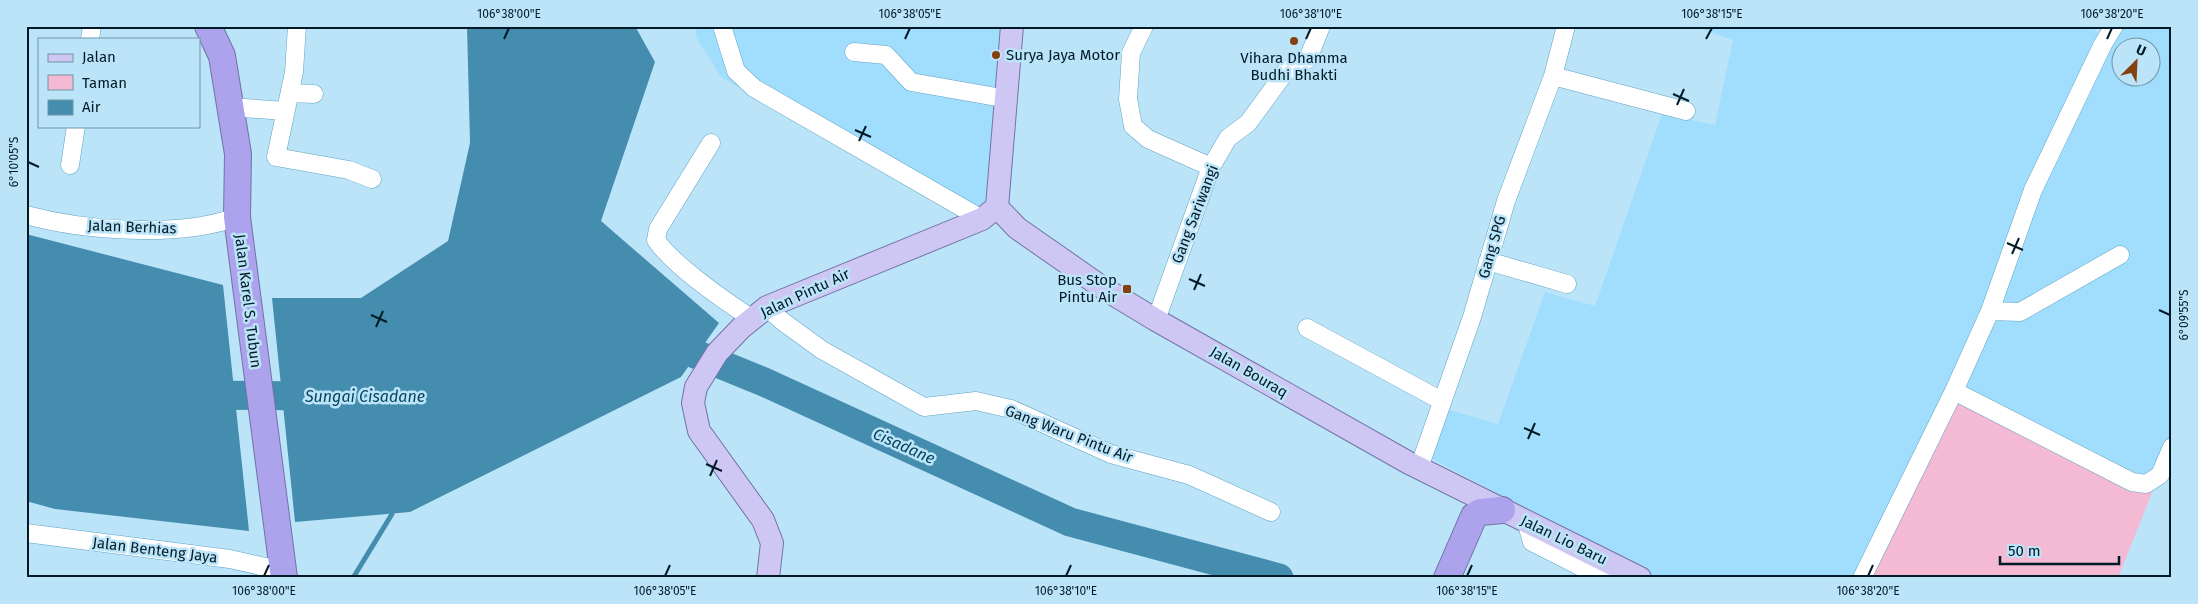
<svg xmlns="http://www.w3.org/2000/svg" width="2198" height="604" font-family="'Fira Sans',sans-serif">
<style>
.built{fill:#a1defd;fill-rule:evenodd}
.green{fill:#f4b9d3}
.water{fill:#448daf}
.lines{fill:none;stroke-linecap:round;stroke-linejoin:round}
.stream{stroke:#448daf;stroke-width:5}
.river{stroke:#448daf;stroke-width:29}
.minor-casing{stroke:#5fa3c4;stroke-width:19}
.major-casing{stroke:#7073a7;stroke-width:24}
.highway-casing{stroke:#7073a7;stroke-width:28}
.minor{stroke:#fff;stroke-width:18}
.major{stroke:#cec7f4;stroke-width:22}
.highway{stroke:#ada2ec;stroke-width:26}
.ticks{fill:none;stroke:#001b27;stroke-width:2}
.poi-dot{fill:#834010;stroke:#bce4f9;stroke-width:2}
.labels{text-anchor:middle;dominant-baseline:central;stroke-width:5;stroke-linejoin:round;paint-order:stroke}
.poi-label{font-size:15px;fill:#001b27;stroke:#bce4f9;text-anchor:start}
.street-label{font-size:15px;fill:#001b27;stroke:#bce4f9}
.water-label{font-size:16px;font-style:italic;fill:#03445c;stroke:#bce4f9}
.neatline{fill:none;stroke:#001b27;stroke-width:2}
.ticks-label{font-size:12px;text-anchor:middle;fill:#001b27}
</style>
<rect width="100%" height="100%" fill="#bce4f9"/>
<!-- built -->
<path class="built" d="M696 26H1021L1009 217 971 223 721 77 696 37Z
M1693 26H2091L2110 45 2122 26H2172V445L2153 490 1964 389 1870 578H1657L1425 455 1440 407 1498 424 1545 292 1595 306 1662 114 1715 125 1733 40ZM2120 48H2150V78H2120Z"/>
<!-- green -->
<path class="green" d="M1964 389 2153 490 2118 578H1870Z"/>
<!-- water -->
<path class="water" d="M467 26H635L655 62 601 221 719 323 681 377 410 512 295 522 272 298H361L448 241 470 143Z
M26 234 223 285 249 531 55 509 26 501Z"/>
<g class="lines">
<!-- stream -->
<path class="stream" d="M353 578 392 514"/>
<!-- river -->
<path class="river" d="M661 340 764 382 1070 522 1279 578
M196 395 322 396"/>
<defs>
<path id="minor" d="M297 26 294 72 276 157 349 170 372 179
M722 26 736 71 754 88 982 219
M1144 26 1131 53 1128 99 1133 126 1148 139 1211 167
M90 39 92 26
M854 52 886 55 911 82 1008 99
M1553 76 1686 111
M290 93 314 94
M230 107 285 111
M711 143 658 229 656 240C673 265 725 301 751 318
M70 165 76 126
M26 215C85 231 179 238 237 217
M1488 261 1567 284
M767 307 782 321 822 350 924 407 976 401 1011 409 1111 454 1189 475 1271 512
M1990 311 2020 312 2120 255
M1156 320 1211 167 1228 138 1248 123 1286 71 1308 59 1321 26
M1307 328 1442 401
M1954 391 2132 482 2146 484 2160 475 2172 447
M1419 468 1472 317 1506 201 1553 76 1566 26
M1526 521 1532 542 1603 578
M26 533 230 559 283 571
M1862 578 1954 391 1990 311 2033 190 2103 44 2114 26"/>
<path id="major" d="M997 207 1017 228 1103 288 1156 320 1409 463 1640 578
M997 207 1012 26
M768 578 772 543 763 520 699 431 693 403 696 387 717 353 741 328 767 307 982 219 997 207"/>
<path id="highway" d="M208 26 222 56 238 154 237 217 284 578
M1447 578 1474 516 1480 512 1502 510"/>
</defs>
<!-- minor casing -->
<use href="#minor" class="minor-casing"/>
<!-- major casing -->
<use href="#major" class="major-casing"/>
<!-- highway casing -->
<use href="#highway" class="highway-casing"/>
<!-- minor -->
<use href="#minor" class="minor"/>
<!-- major -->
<use href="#major" class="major"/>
<!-- highway -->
<use href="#highway" class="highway"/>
</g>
<!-- ticks -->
<path class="ticks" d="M504 39 509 28M905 39 910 28M1306 39 1311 28M1706 39 1712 28M2107 39 2112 28M1673 94 1689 101M1677 105 1684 89M855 130 871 137M859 141 866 126M28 162 39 167M2007 243 2023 250M2012 254 2019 238M1189 279 1205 286M1194 290 1201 274M2159 310 2170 315M371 315 387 322M376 327 383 311M1524 428 1540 435M1528 439 1535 423M706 464 722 471M710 476 717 460M264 576 269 565M665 576 670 565M1066 576 1071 565M1467 576 1472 565M1868 576 1873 565"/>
<!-- markers -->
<g class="poi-dot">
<circle cx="1294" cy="41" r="5"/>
<circle cx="996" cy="55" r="5"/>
<rect x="1122" y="284" width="10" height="10" rx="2.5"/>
</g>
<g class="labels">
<!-- poi labels -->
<g class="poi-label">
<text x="1006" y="55">Surya Jaya Motor</text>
<text x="1294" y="58" text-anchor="middle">Vihara Dhamma<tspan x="1294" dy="17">Budhi Bhakti</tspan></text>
<text x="1117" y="280" text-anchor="end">Bus Stop<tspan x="1117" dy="17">Pintu Air</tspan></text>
</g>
<!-- street labels -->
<g class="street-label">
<text transform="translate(1195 214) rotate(-69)">Gang Sariwangi</text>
<text transform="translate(132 227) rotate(2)">Jalan Berhias</text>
<text transform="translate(1492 247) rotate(-74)">Gang SPG</text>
<text transform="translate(805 293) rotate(-25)">Jalan Pintu Air</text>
<text transform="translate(248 301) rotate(83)">Jalan Karel S. Tubun</text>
<text transform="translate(1249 372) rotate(30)">Jalan Bouraq</text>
<text transform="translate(1069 434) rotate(21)">Gang Waru Pintu Air</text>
<text transform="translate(1564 540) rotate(26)">Jalan Lio Baru</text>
<text transform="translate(155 550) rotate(7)">Jalan Benteng Jaya</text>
</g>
<!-- water labels -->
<g class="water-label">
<text x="365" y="396">Sungai Cisadane</text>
<text transform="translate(904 446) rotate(24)">Cisadane</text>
</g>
</g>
<!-- border -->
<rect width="2198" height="604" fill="none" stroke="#bce4f9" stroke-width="55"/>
<!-- legend -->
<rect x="38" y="38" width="162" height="90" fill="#bce4f9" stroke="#7194a5"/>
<rect x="48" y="54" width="25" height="8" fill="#cec7f4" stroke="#7194a5"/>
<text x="82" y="62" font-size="15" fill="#001b27">Jalan</text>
<rect x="48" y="75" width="25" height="15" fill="#f4b9d3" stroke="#7194a5"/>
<text x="82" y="88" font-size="15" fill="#001b27">Taman</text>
<rect x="48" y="100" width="25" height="15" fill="#448daf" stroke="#7194a5"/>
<text x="82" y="112" font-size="15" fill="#001b27">Air</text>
<!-- north arrow -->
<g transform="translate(2136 62) rotate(24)"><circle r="24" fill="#bce4f9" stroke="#7194a5"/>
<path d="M0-4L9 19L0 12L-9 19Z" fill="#834010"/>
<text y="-8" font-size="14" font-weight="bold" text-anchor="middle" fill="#001b27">U</text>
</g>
<!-- scale -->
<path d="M2000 556v8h119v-8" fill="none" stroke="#001b27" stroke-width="2.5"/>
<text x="2008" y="556" font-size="15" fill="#001b27" stroke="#bce4f9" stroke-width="4" paint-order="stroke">50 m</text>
<rect x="28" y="28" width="2142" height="548" class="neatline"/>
<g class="ticks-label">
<text x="509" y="18">106°38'00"E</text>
<text x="910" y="18">106°38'05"E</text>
<text x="1311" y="18">106°38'10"E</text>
<text x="1712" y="18">106°38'15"E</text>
<text x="2112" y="18">106°38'20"E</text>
<text transform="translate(14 162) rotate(-90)" y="4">6°10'05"S</text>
<text transform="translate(2184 315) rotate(-90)" y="4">6°09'55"S</text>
<text x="264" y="595">106°38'00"E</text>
<text x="665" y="595">106°38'05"E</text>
<text x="1066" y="595">106°38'10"E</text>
<text x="1467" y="595">106°38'15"E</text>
<text x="1868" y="595">106°38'20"E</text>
</g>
</svg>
